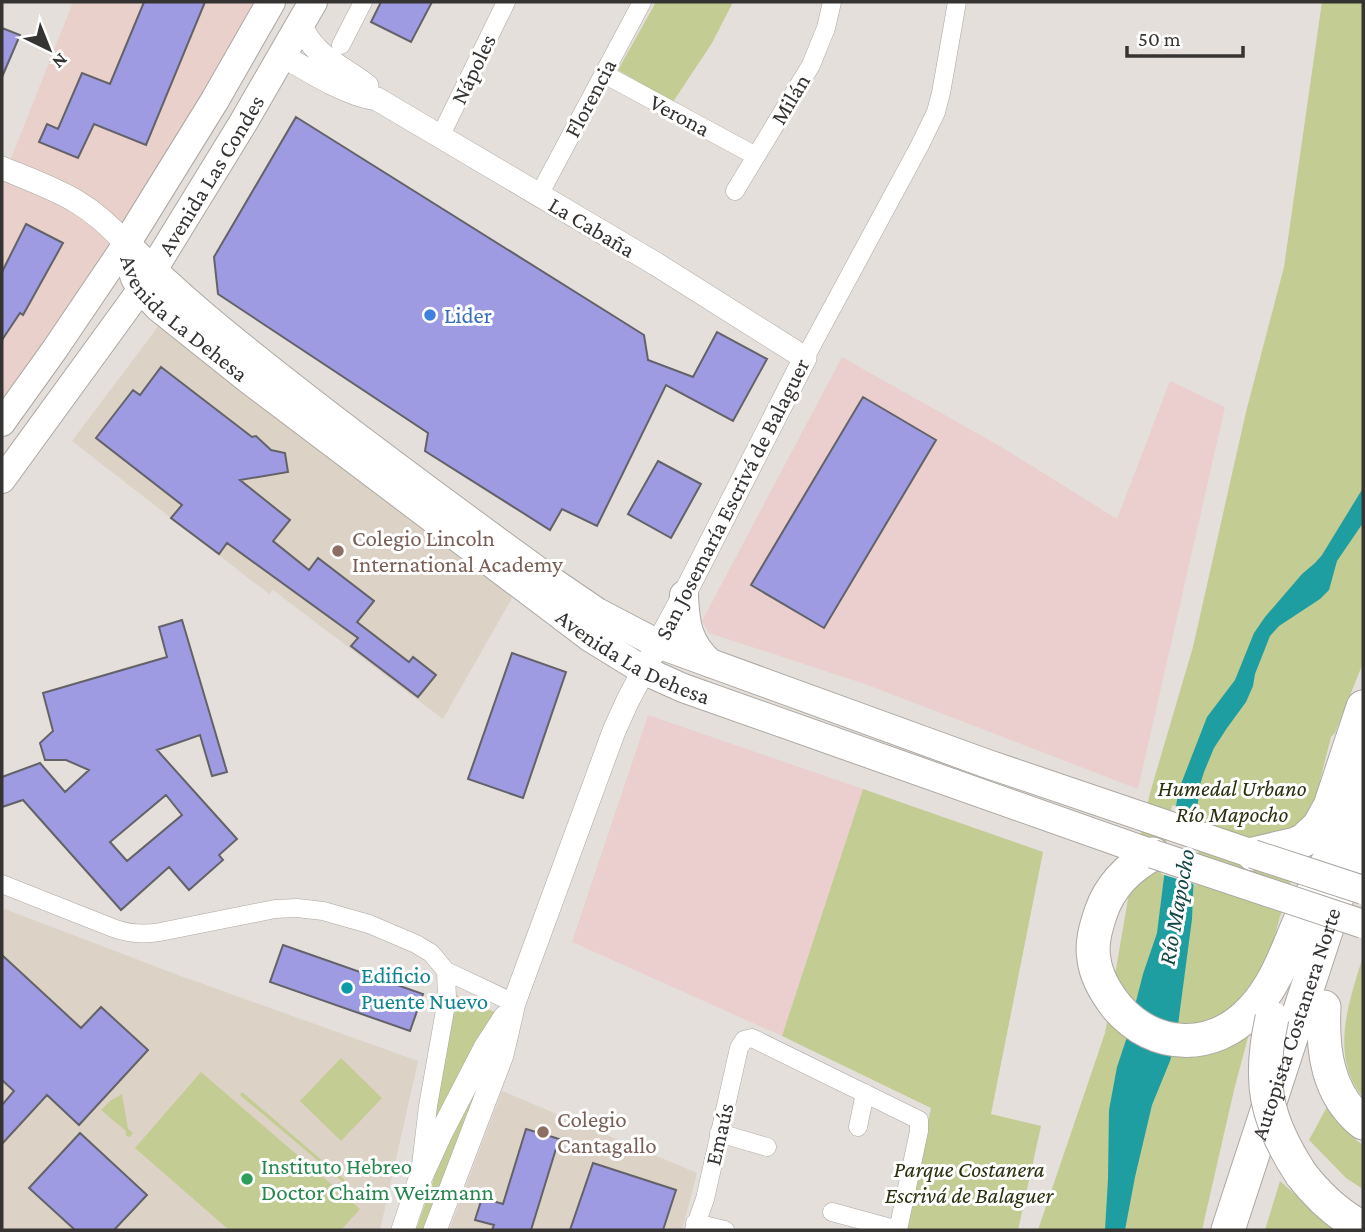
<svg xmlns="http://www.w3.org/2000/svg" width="1365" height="1232" font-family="'Crimson Pro',serif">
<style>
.commercial{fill:#ead0ca}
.industrial{fill:#eacfce}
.built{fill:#dcd2c6}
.green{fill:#c3cc92}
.water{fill:#1e9ea0}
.pier{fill:#e4dfda}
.building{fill:#9e9be2;stroke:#626268;stroke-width:2;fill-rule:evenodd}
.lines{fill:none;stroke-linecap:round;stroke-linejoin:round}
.minor-casing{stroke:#aca7a2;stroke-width:19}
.tertiary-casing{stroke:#aca7a2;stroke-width:24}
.secondary-casing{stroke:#aca7a2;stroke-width:28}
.primary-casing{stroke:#aca7a2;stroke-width:30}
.motorway-casing{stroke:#aca7a2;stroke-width:35}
.minor{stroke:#fff;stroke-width:18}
.tertiary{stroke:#fff;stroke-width:23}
.secondary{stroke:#fff;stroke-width:26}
.primary{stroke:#fff;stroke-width:28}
.motorway{stroke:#fff;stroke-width:33}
.primary-bridge-casing{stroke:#aca7a2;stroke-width:30;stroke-linecap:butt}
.motorway-bridge-casing{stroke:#aca7a2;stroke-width:35;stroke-linecap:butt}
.primary-bridge{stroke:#fff;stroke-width:28}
.motorway-bridge{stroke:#fff;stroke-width:33}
.shop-dot{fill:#3f7fe0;stroke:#fff;stroke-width:2.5}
.education-dot{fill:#8d6e63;stroke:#fff;stroke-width:2.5}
.culture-dot{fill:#0f9aa8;stroke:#fff;stroke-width:2.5}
.leisure-dot{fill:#2e9e5b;stroke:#fff;stroke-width:2.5}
.labels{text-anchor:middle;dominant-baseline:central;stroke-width:6;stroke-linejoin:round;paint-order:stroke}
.street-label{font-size:23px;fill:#363432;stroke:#fff}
.shop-label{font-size:23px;fill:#366cbe;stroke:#fff;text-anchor:start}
.education-label{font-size:23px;fill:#785e54;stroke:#fff;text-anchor:start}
.park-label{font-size:23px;font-style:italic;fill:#2b2f0d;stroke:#fff}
.culture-label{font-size:23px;fill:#0d838f;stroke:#fff;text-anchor:start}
.leisure-label{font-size:23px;fill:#27864d;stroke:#fff;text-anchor:start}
.water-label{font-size:24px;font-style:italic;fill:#124647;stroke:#fff}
</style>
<rect width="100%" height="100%" fill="#e4dfda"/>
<!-- commercial -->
<path class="commercial" d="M73 2H262L141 211 2 399V177L10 161Z"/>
<!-- industrial -->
<path class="industrial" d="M842 357 1003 448 1117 519 1170 381 1225 407 1138 789 865 684 709 633 702 621Z
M648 715 863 789 782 1036 572 942Z"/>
<!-- built -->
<path class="built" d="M163 320 516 591 443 719 273 590 269 594 72 441Z
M2 908 178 975 418 1061 380 1230H2Z
M502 1091 697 1173 682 1230H449Z"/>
<!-- green -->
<path class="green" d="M656 2H733L712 43 673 102 618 70Z
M1322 2H1363V663L1335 733 1331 737 1311 816 1279 920 1234 1090 1202 1230H1038L1105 1033 1133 870 1150 793 1193 647 1246 412 1284 267Z
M863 789 1043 852 991 1114 1041 1126 1018 1230H905L931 1108 782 1036Z
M1363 957V1097C1329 1058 1349 1000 1363 957Z
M456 995 497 1013 431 1136Z
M341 1058 382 1098 341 1141 300 1101Z
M201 1072 360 1209 341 1230H229L135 1148Z
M242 1092 345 1180 343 1182 240 1095Z
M477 1092 424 1230H416L433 1181 434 1173 463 1113Z
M122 1094 128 1129 133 1133 130 1137 126 1136V1131L101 1110 110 1101Z
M1327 1107C1337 1123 1348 1135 1363 1145V1189L1346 1178 1309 1140Z
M1280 1181 1314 1211 1344 1230H1265Z"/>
<!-- water -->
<path class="water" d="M1363 488V523L1337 561 1329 590 1320 599 1279 626 1270 636 1255 674 1253 686 1246 702 1227 728 1214 748 1204 772 1200 785 1196 818 1192 919 1176 1040 1170 1061 1152 1105 1135 1177 1125 1230H1105L1108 1179 1109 1110 1117 1067 1127 1037 1143 974 1157 933 1165 869 1179 789 1207 717 1235 680 1254 633 1265 617 1302 574 1315 563 1322 555Z"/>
<!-- pier -->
<path class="pier" d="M1172 805 1200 814 1197 885 1161 874Z"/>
<!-- building -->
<path class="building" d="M144 2H205L146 145 94 124 78 158 39 142 47 124 58 129 82 73 110 84Z
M381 2H432L411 42 371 22Z
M2 28 20 35 2 77Z
M296 117 644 335 648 360 693 377 717 332 767 359 733 421 666 385 597 526 562 509 550 530 425 451 428 433 218 294 214 257Z
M26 224 63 243 23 315 20 313 2 340V272Z
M161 367 252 437 256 436 271 450 285 453 288 472 240 480 290 520 273 541 309 570 318 558 374 601 357 622 409 662 413 657 436 675 418 697 351 646 358 638 227 543 219 554 171 518 182 505 96 438 133 390 140 395Z
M863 397 936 440 824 628 751 585Z
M658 461 701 484 671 538 628 514Z
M182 620 227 772 212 776 200 735 157 750 237 839 219 855 223 860 189 890 169 867 121 910 23 800 2 807V777L40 763 65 792 89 770 66 760H45L40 743 53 731 43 693 167 657 159 627ZM166 795 182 815 127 861 110 842Z
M512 653 566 672 523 798 468 779Z
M283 945 423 994 410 1031 270 982Z
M2 955 81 1028 101 1007 148 1050 79 1125 47 1095 2 1144V1105L14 1091 2 1080Z
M526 1129 559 1139 531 1230H492L494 1225 475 1220 482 1198 503 1204Z
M80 1133 147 1195 114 1230H75L29 1188Z
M593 1163 676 1190 663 1230H570Z"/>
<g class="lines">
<defs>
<path id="minor" d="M341 45 363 2
M604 74 756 156
M440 137 506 2
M735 191 811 65 826 28 832 2
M539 195 642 2
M805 358 920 145 936 112 941 93 957 2
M2 884 113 928C129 934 143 935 160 932L275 909 297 908 323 911 369 924 416 944 431 953 446 971 514 1003
M858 1127 865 1093
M719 1133 767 1147
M421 1165 428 1106 447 999 446 971
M832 1212 898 1230
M695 1223 725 1230
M694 1230 705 1199 739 1048 744 1040 752 1038 919 1120V1131L898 1230"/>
<path id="tertiary" d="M300 24C314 57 340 65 367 86
M282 55C309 71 347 95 377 99L656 264 805 358 684 595 628 700 614 731 514 1003 502 1055 435 1230
M2 168C55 190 87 199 126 244
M403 1230 420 1179 441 1133 485 1048 505 1017"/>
<path id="secondary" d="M2 423 55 349 126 244
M2 480 141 289"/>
<g id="primary">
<path d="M126 244C178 297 237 344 296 390 380 456 467 519 553 582L597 612 658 644 985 763 1253 854"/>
<path d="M126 244 215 100 271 2"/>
<path id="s1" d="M127 254 135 278 141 289 158 307 252 382 591 638 643 670 683 688 1153 854"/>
<path id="s2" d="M143 286 243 123 313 2"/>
<path d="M684 595C685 624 688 643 710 663"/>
</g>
<g id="motorway">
<path d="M1341 835 1363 779"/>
<path d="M1153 854C1129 867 1110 886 1101 912 1096 927 1091 943 1094 959 1096 977 1106 993 1117 1007 1154 1050 1213 1052 1252 1010 1277 984 1288 947 1302 916 1313 890 1327 864 1339 839"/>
<path d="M1253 854 1296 844 1304 840 1319 826 1330 806 1363 707"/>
<path d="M1324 1007C1322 1050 1327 1094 1363 1123"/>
<path d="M1301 1174C1318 1196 1338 1215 1363 1228"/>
<path id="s3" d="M1228 1230 1363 818"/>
</g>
</defs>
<!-- minor casing -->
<use href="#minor" class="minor-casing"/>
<!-- tertiary casing -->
<use href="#tertiary" class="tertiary-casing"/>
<!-- secondary casing -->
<use href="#secondary" class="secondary-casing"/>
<!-- primary casing -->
<use href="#primary" class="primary-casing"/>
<!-- motorway casing -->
<use href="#motorway" class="motorway-casing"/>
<!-- minor -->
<use href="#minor" class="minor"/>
<!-- tertiary -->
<use href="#tertiary" class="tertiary"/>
<!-- secondary -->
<use href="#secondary" class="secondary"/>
<!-- primary -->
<use href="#primary" class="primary"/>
<!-- motorway -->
<use href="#motorway" class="motorway"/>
<defs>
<path id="primary-bridge" d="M1153 854 1363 924
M1253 854 1363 890"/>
<path id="motorway-bridge" d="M1272 1018C1258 1081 1265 1119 1301 1174"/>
</defs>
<!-- primary-bridge casing -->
<use href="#primary-bridge" class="primary-bridge-casing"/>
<!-- motorway-bridge casing -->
<use href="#motorway-bridge" class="motorway-bridge-casing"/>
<!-- primary-bridge -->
<use href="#primary-bridge" class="primary-bridge"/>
<!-- motorway-bridge -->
<use href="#motorway-bridge" class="motorway-bridge"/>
</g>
<!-- markers -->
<circle class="shop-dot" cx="430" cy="315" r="7"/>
<g class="education-dot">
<circle cx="338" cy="551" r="7"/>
<circle cx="543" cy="1132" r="7"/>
</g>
<circle class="culture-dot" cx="347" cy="988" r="7"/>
<circle class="leisure-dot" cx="247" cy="1179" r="7"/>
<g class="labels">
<!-- street labels -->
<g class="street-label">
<text transform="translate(473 69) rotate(-64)">Nápoles</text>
<text transform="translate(590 98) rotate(-62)">Florencia</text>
<text transform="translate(790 99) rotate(-59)">Milán</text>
<text transform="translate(680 115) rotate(28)">Verona</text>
<text stroke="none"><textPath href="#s2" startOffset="130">Avenida Las Condes</textPath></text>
<text transform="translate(592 227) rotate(31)">La Cabaña</text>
<text stroke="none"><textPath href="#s1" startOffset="88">Avenida La Dehesa</textPath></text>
<text transform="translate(732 499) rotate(-63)">San Josemaría Escrivá de Balaguer</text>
<text stroke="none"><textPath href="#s1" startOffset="654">Avenida La Dehesa</textPath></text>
<text stroke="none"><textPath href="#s3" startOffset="217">Autopista Costanera Norte</textPath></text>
<text transform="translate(719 1134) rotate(-77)">Emaús</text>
</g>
<!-- shop labels -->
<g class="shop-label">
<text x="444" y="315">Lider</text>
</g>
<!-- education labels -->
<g class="education-label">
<text x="352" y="538">Colegio Lincoln<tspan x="352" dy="26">International Academy</tspan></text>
<text x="557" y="1119">Colegio<tspan x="557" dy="26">Cantagallo</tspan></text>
</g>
<!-- park labels -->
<g class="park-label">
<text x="1232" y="788">Humedal Urbano<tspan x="1232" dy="26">Río Mapocho</tspan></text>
<text x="969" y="1169">Parque Costanera<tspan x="969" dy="26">Escrivá de Balaguer</tspan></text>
</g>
<!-- culture labels -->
<g class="culture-label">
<text x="361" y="975">Edificio<tspan x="361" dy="26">Puente Nuevo</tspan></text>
</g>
<!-- leisure labels -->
<g class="leisure-label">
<text x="261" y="1166">Instituto Hebreo<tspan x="261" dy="26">Doctor Chaim Weizmann</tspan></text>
</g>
<!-- water labels -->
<g class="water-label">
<text transform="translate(1176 907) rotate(-80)">Río Mapocho</text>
</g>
</g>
<!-- border -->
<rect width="1365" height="1232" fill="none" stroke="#363432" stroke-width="7"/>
<!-- north arrow -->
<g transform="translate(49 49) rotate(137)" stroke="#ffffff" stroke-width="5" paint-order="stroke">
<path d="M0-5L12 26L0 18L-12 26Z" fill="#363432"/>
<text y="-10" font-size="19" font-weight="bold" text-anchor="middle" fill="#363432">N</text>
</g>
<!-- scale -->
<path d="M1127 46v10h116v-10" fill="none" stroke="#363432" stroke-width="3.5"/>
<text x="1138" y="46" font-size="21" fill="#363432" stroke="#ffffff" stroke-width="5" paint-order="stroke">50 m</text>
</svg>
